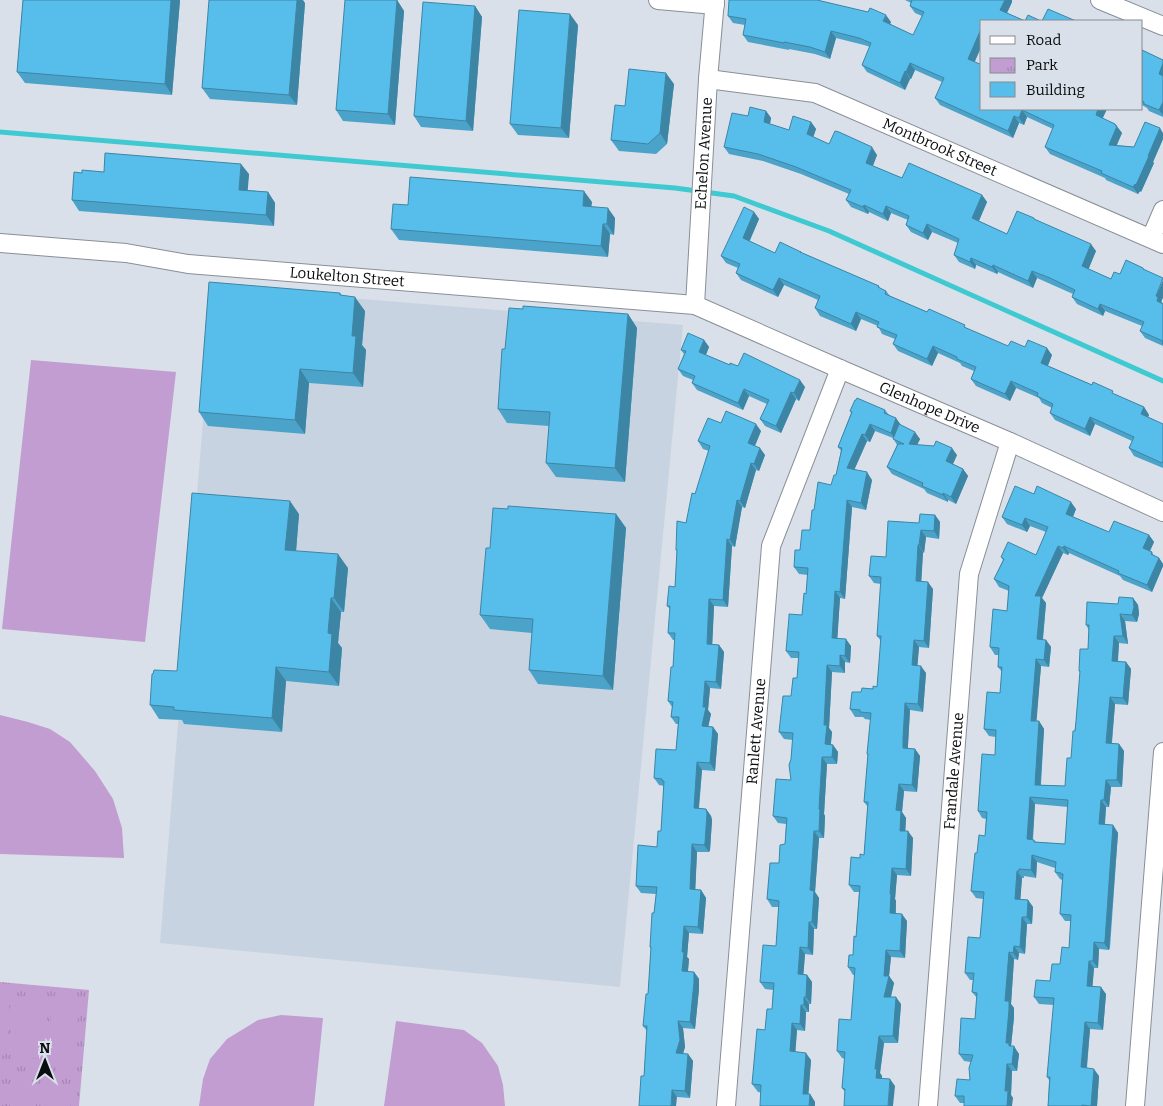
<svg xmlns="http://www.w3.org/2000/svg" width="1163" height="1106" font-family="Bitter,serif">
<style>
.built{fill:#c8d3e2}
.park{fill:url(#park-tufts)}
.garden{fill:#c19dd1}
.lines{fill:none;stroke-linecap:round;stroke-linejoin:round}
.stream{stroke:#3fc9d1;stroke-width:5}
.minor-casing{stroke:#898f97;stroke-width:20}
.minor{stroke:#fff;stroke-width:18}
.wall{fill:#4ba3ca;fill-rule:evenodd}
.shaded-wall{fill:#3d85a4}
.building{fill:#57beeb;stroke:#3d85a4;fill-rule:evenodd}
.labels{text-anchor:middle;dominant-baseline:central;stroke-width:4;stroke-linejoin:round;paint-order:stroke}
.street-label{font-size:15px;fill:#0a0c0f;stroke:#d9e0e9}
</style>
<defs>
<pattern id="park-tufts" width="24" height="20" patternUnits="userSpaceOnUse" patternTransform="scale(1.25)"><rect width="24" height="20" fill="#c19dd1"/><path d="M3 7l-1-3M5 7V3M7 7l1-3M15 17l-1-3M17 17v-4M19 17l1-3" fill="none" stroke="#a486b2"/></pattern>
</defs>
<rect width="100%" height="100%" fill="#d9e0e9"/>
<!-- built -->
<path class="built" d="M214 287 683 325 620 987 160 943Z"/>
<!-- park -->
<path class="park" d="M0 982 89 990 79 1106H0Z"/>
<!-- garden -->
<path class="garden" d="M31 360 176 372 145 642 2 629Z
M0 715 28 722 50 729 70 742 95 771 113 799 122 828 124 858 0 854Z
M0 998 10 999 5 1056 0 1055Z
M18 1000 44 1002 40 1059 14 1056Z
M52 1002 79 1004 74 1061 48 1059Z
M281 1015 323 1018 314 1106H199L203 1079 210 1059 227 1039 258 1020Z
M396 1021 464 1030 482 1043 498 1066 503 1085 505 1106H384Z
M11 1087 37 1089 36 1106H10Z
M45 1090 71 1092 70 1106H44Z"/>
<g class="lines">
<!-- stream -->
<path class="stream" d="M0 132 675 188 734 196 829 231 1163 381"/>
<defs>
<g id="minor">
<path d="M658 0 715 5"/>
<path d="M1100 0 1163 26"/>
<path id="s1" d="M708 79 815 93 1163 244"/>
<path d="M1151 238 1163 210"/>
<path id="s2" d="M0 243 126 253 188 264 695 305 840 369 1010 442 1163 512"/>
<path id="s3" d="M695 305 708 79 715 0"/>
<path id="s4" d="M726 1106 771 546 840 369"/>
<path id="s5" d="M928 1106 969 574 1010 442"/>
<path d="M1135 1106 1163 752"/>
</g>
</defs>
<!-- minor casing -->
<use href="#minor" class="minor-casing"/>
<!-- minor -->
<use href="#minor" class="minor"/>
</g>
<!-- wall -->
<path class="wall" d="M23 0H180L172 95 25 83 17 72Z
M397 0 404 11 395 125 343 121 336 110Z
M905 0H1012V2L1007 13 1025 21H1041H982V45L974 62 982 109H1107L1102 118 1115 124 1122 133 1116 145 1134 147 1163 133V139L1153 162 1154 163 1141 192 1140 191 1138 194 1106 180 1105 178 1050 154 1045 147 1053 129 1027 117 1024 125 1019 123 1013 138 940 105 935 98 942 82 915 70 911 79H910L905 90 867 72 862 65 870 47 864 45 836 38 830 59 815 54 789 49V50L748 42 743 35 745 25 733 23 728 16 891 22 890 24 913 35 922 16 915 13 910 6 911 3Z
M305 3 297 105 210 99 202 88Z
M475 6 482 17 473 131 421 127 414 116Z
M578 25 569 138 518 135 510 124Z
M1142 50 1163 60V117L1149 111 1147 108 1142 105Z
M674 84 667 144 656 154 619 151 611 140 625 106Z
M766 111 771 118 770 124 789 130 811 122 816 129 813 137 829 144 877 155 873 166 902 178 982 195 987 202 979 221 1007 234 1035 220 1096 251 1088 269 1111 279 1120 274 1143 268 1163 304V346L1145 338 1140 331 1142 326 1105 311 1103 316 1077 304 1072 297 1073 294 1037 278 1033 288 998 272 997 274 976 265 975 269 959 262 954 255 958 243 932 232 928 240 911 232 906 225 908 220 891 213 888 221 869 212 868 214 851 207 846 200 849 194 801 174 763 161 729 154 724 147 748 116Z
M104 172 249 174 247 190 268 192 275 203 274 226 79 211 72 200 82 173Z
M592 202 591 206 615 218 614 235 610 234 608 257 399 240 391 229 408 205Z
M754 212 759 219 749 241 775 253H802L879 286 880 288 886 291 890 296 1008 346 1025 347 1052 355 1048 366 1144 407 1149 415 1148 417 1163 424V468L1134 456 1129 448 1132 441 1095 424 1090 436 1055 420 1050 413 1052 408 1042 403 1039 398 1016 388 1010 401 976 386 971 379 974 371 962 366 960 363 938 353 932 366 898 351 893 344 895 339 882 334 878 326 861 319 856 331 820 316 815 308 818 300 784 285 778 297 741 280 736 273 738 268 726 263 721 256Z
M340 293 342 296 365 311 362 345 366 350 363 387 309 383 305 434 208 426 199 412Z
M523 309 628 314 637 328 625 482 556 477 546 463 549 426 507 423 498 409 505 349Z
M704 340 709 347 706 355 730 365 738 366 805 387 799 401 796 399 781 433 765 426 760 419 767 404 749 396 743 410 697 390 692 383 693 380 683 376 678 369 684 354 681 350Z
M885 410 889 415 901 426 920 439 917 445 957 455 953 464 963 469 968 476 956 504 948 500V502L927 493 924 489 892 474 887 467 897 445 893 438 875 431 870 442 867 441 854 470 872 480 866 510 852 507 845 599 840 598 837 638 851 646 850 663 845 662V673L832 672 829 728 832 732 831 744 833 745 838 752 837 764H827L824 814 825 816 824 838H819L815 892 819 898 817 929H814L813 955 805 954 803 974 807 975 812 982 811 1004H809V1012H806L805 1031 797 1030 795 1052 811 1060 808 1094H810L815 1102 758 1092 752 1084 765 1030 772 1009 773 990 765 989 760 982 776 946 779 907H772L767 899 785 844 786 824 778 823 773 816 791 780V759L793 740 784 739 779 732 797 678 799 658H791L786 651 802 615 806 594 808 575 799 574 794 567 800 550 810 530 814 510 831 485 836 475 841 451 838 447 851 413 850 411Z
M721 423 761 431 755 446 765 455 759 471 756 470 745 508 742 507 735 547 732 546 728 607 714 606 712 644 719 645 724 652 721 689 710 688 708 710 711 714 708 726 713 727 718 734 715 771 702 770 699 809H706L711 816 712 820 710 850 709 852H697L695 890H701L706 898 703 934 689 933 687 957 689 959 688 972H694L699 979V989L695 1029 683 1028 685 1047 683 1054H688L693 1061 690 1098 677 1097 644 1076 647 1031 643 1026 648 994 651 949 650 947 656 894 641 893 636 886 657 847 661 831 664 786 659 785 654 778 676 750 678 724H676L671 717 672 707 668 701 673 667 675 640H673L668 633 670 609 667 606 675 587 677 552 676 550 686 523 709 451 703 449 698 441Z
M1034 494 1076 509 1073 517 1109 532 1149 535 1154 542 1150 551 1152 552 1154 556 1159 558 1163 564V566L1152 592 1123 580 1120 576 1069 553 1068 555 1063 553 1042 598 1046 603 1043 640H1046L1051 647 1049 667 1041 666 1036 721H1039L1044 729 1041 785 1065 786 1071 758 1076 721 1080 672 1079 671 1088 649 1089 630 1086 625 1118 604 1133 598 1138 605 1139 614 1137 622 1125 621 1128 644 1119 643 1118 662H1126L1131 669 1128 705 1115 704 1112 743 1119 744 1124 751 1122 787H1111L1109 807H1106L1105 825H1113L1118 833 1110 948 1109 950 1099 949 1098 968H1094L1092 987 1106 994 1103 1030 1090 1029 1087 1068 1099 1076 1097 1106H1048L1049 1080 1047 1077 1054 1005 1039 1004 1034 997 1050 981 1060 964 1069 948 1071 921H1065L1060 914 1062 880 1060 879 1055 872V868L1037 862 1036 878 1024 876V878H1022L1020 899 1028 900 1033 907 1032 924H1027L1025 954 1019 953 1018 960 1014 959 1011 1004 1014 1008V1017L1011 1046 1019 1054 1017 1071H1012L1011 1095 1013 1098 964 1103H960L955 1096 970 1080 971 1062 964 1061 959 1054 975 1019 977 998 972 992 973 980H970L965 973 980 938 983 899 976 898 971 891 977 853 985 836 986 819 982 818 978 811 995 755 996 737 989 736 984 729 1000 693 1002 672 998 667 999 655H995L990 647 1007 611 1009 591 999 587 994 579 1003 560 1001 557 1036 555 1046 532 1030 526 1027 532 1007 524 1002 517ZM1035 804 1068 807 1065 844 1036 842 1034 840H1033Z
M299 514 296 551 348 568 344 612H341L338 643 342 648 339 686 286 681 282 732 184 724 182 720 159 719 150 705 177 671Z
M616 514 626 528 613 690 538 684 529 670 532 633 490 629 480 615 490 548Z
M935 515 940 522 939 539 926 537 924 553 923 552 921 581 933 589 929 648 919 647 917 665 926 673 923 712 910 710 908 745V748L915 749 920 756 917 792 904 791 902 812 906 818 905 831 913 838 911 876 897 875 895 899 896 901V913L907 921 905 958 891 957 889 976 894 983 891 997 901 1004 898 1043H884L880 1073 882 1076V1078L895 1086 845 1092 842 1088 845 1059 842 1058 837 1051 851 1020 855 975H853L848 967 853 955 856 937 859 892H854L849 885 860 858 864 855 868 807 864 802 868 756 867 754 871 720 865 719 863 717H855L850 709 861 692 877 687 881 641 877 636 881 584 874 583 869 576 886 557 919 523Z"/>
<!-- shaded-wall -->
<path class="shaded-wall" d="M171 0H180L172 95 165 84Z
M297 0H303L305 3 297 105 289 95Z
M397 0 404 11 395 125 388 114Z
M1005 0H1012V2L1005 17 1000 10Z
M475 6 482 17 473 131 466 121Z
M570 14 578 25 569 138 561 128Z
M886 15 891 22 888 29 883 21Z
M981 29 982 31V45L973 66 968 59Z
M831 31 836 38 830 59 825 52Z
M910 63 915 70 911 79 906 72Z
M1163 63V80L1159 74Z
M905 71 910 79 905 90 900 83Z
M666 73 674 84 667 144 660 133Z
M1163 102V115L1159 110Z
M1098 109H1107L1101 122 1096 115Z
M1022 110 1027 117 1024 125 1019 118Z
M766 111 771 118 769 129 764 122Z
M1014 116 1019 123 1013 138 1008 131Z
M811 122 816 129 812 141 807 134Z
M1115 124 1122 133 1114 152 1109 145Z
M1160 128 1163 133V139L1153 162 1154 163 1141 192 1136 185Z
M872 147 877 155 871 170 866 163Z
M241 164 249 174 247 200 239 190Z
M1135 184 1140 191 1138 194 1133 187Z
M584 191 592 202 590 216 583 206Z
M268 192 275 203 274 226 266 215Z
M982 195 987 202 977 225 972 218Z
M864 205 869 212 868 214 863 207Z
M886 206 891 213 888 221 883 214Z
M608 208 615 218 614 235 607 224Z
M754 212 759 219 748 245 743 238Z
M603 224 610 234 608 257 601 246Z
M927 224 932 232 928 240 923 233Z
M1091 244 1096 251 1087 273 1082 266Z
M971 258 976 265 975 269 970 262Z
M993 265 998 272 997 274 992 267Z
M1032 271 1037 278 1033 288 1028 281Z
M779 278 784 285 778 297 773 290Z
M1163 280V298L1161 302 1163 304 1157 301 1156 296Z
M355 297 365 311 362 345 366 350 363 387 353 373 352 336Z
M1100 304 1105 311 1103 316 1098 309Z
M856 312 861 319 856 331 851 324Z
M628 314 637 328 625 482 615 468Z
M704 340 709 347 704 359 699 352Z
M933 346 938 353 932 366 927 359Z
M1047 348 1052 355 1046 370 1041 363Z
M300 369 309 383 305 434 295 420Z
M800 380 805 387 799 401 794 393Z
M1011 381 1016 388 1010 401 1005 394Z
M744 389 749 396 743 410 738 403Z
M791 392 796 399 781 433 776 426Z
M1144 407 1149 415 1146 421 1141 414Z
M1090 417 1095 424 1090 436 1085 429Z
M896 418 901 425 896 440 891 433Z
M756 424 761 431 753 450 748 443Z
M870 424 875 431 870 442 865 435Z
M915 432 920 439 914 451 909 444Z
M862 434 867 441 852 475 847 468Z
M760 448 765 455 759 471 754 464Z
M952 448 957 455 951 468 946 461Z
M751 463 756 470 745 508 740 501Z
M963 469 968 476 956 504 951 497Z
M867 472 872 480 866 510 861 503Z
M943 493 948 500V502L943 495Z
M737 500 742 507 735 547 730 540Z
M847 500 852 507 845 599 840 592Z
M290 501 299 514 295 564 285 550Z
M1071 502 1076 509 1071 521 1066 514Z
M616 514 626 528 613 690 603 676Z
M935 515 940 522 939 539 934 531Z
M1025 518 1030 526 1027 532 1022 525Z
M921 530 926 537 924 553 919 545Z
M1149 535 1154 542 1148 555 1143 548Z
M727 539 732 546 728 607 723 600Z
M918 545 923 552 921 588 916 581Z
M1058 546 1063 553 1042 598 1046 603 1042 646 1037 639 1035 596Z
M1064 546 1069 553 1068 555 1063 548Z
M338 554 348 568 344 612 334 598Z
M1159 558 1163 564V566L1152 592 1147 585Z
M928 582 933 589 929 648 924 641Z
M835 591 840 598 837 645 832 638Z
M331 598 341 612 338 643 342 648 339 686 329 672 328 633Z
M1133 598 1138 605 1139 614 1137 622 1132 615Z
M709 599 714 606 712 651 707 644Z
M1120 614 1125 621 1128 644 1123 636Z
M1114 636 1119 643 1117 669 1112 661Z
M846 639 851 646 850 663 845 656Z
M914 640 919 647 917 672 912 665Z
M1046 640 1051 647 1049 667 1044 660Z
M719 645 724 652 721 689 716 682Z
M840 655 845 662V673L840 666Z
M1036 659 1041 666 1036 728 1031 721Z
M1126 662 1131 669 1128 705 1123 698Z
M827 665 832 672 829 728 832 732 830 751 825 744 824 725Z
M921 666 926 673 923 712 918 704Z
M276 667 286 681 282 732 272 718Z
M705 681 710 688 708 710 711 714 707 733 702 726Z
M1110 697 1115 704 1111 750 1106 743Z
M905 703 910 710 908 745V755L903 748V738Z
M1039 721 1044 729 1040 792 1035 785Z
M713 727 718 734 715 771 710 763Z
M1119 744 1124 751 1122 787 1117 780Z
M833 745 838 752 837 764 832 757Z
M915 749 920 756 917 792 912 785Z
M822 757 827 764 824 814 825 816 824 838 819 831V809Z
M697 762 702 770 698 815 694 808Z
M1106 780 1111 787 1109 807 1104 800Z
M899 784 904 791 902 812 906 818 905 838 900 831 896 810Z
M1030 797 1035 804 1032 846 1027 839Z
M1101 800 1106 807 1104 832 1099 824Z
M706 809 711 816 712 820 710 850 709 852 704 845Z
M1113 825 1118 833 1109 950 1104 943Z
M814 831 819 838 815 892 819 898 817 929 812 922 810 890Z
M908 831 913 838 911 876 906 869Z
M692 844 697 852 695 897 690 889Z
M1032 855 1037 862 1036 878 1031 870Z
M892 868 897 875 895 899 896 901 895 920 890 913V894Z
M1017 871 1022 878 1020 906 1015 899Z
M701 890 706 898 703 934 698 927Z
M1028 900 1033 907 1032 924 1027 917Z
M902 914 907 921 905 958 900 951Z
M1022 917 1027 924 1025 954 1020 947Z
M809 922 814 929 813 955 808 948Z
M684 926 689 933 687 957 689 959 687 979 682 971V952Z
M1094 942 1099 949 1098 968 1093 961Z
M1014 946 1019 953 1018 960 1013 953Z
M800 947 805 954 803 981 798 974Z
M886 950 891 957 889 976 894 983 889 1004 884 997V976Z
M1009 952 1014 959 1011 1004 1014 1008V1017L1011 1046H1014L1019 1054 1017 1071 1012 1064 1006 1043 1005 1001Z
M1089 961 1094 968 1092 993 1087 986Z
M694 972 699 979V989L695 1029 690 1022Z
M807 975 812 982 811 1004 806 997Z
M1101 987 1106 994 1103 1030 1098 1023Z
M804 997 809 1004V1012L804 1005Z
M896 997 901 1004 898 1043 893 1036Z
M801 1005 806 1012 805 1031 800 1024Z
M678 1021 683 1028 685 1047 681 1060 676 1053Z
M1085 1022 1090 1029 1086 1074 1081 1067Z
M792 1023 797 1030 795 1058 790 1051Z
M879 1036 884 1043 880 1073 882 1076 881 1085 876 1078 875 1069Z
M806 1053 811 1060 808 1101 803 1094Z
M688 1054 693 1061 690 1098 685 1091Z
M1007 1064 1012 1071 1011 1095 1013 1098 1012 1106H1007L1005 1091Z
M1094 1069 1099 1076 1097 1106H1091Z
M890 1079 895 1086 893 1106H888Z
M672 1090 677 1097 676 1106H671Z
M810 1094 815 1102V1106H809Z"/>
<!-- building -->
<path class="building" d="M23 0H171L165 84 17 72Z
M209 0H297L289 95 202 88Z
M345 0H397L388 114 336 110Z
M729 0H817L868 12 870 8 886 15 883 21 913 35 924 12 910 6 912 0H1005L1000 10 1025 21 1028 15 1041 21H982V30L981 29 968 59 982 65V109H1098L1096 115 1115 124V125L1117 126 1109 145 1134 147 1145 122 1160 128 1148 156H1149L1136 185 1135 184 1133 187 1101 173 1102 171 1045 147 1054 125 1022 110 1019 118 1014 116 1008 131 935 98 944 78 910 63 906 72 905 71 900 83 862 65 871 43 859 38 831 31 825 52 810 47 784 42V43L743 35 746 19 728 16Z
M423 2 475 6 466 121 414 116Z
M1048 9 1076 21H1042Z
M519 10 570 14 561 128 510 124Z
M1142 50 1163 60V63L1159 74 1163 76V102L1159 110 1144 104V102L1142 101Z
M629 69 666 73 660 133 648 144 611 140 615 105 625 106Z
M750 107 766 111 764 122 789 130 793 116 811 122 807 134 829 144 835 131 839 132 872 147 866 163 902 178 909 163 982 195 972 218 1007 234 1017 211 1034 218V219L1091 244 1082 266 1111 279 1114 272 1120 274 1126 260 1143 268V269L1163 278 1156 296 1158 297 1157 301 1163 304V344L1162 343 1163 341 1140 331 1144 322 1100 304 1098 309 1072 297 1075 290 1050 278 1032 271 1028 281 993 265 992 267 971 258 970 262 954 255 959 239 927 224 923 233 906 225 909 216 886 206 883 214 864 205 863 207 846 200 851 190 796 167 758 154 724 147 732 113 748 116Z
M105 153 241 164 239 190 268 192 266 215 72 200 74 172 82 173V170L104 172Z
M410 177 584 191 583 206 608 208 607 224H603L601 246 391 229 393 204 408 205Z
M744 207 754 212 743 238 775 253 780 242 801 252H800L879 286 878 287 886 291 885 294 927 312 929 309 965 325 964 327 1008 346 1011 341 1025 347 1028 340 1047 348 1041 363 1092 385 1093 382 1113 391 1112 393 1144 407 1141 414 1163 424V461L1162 463 1129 448 1134 437 1090 417 1085 429 1050 413 1053 404 1037 396 1038 393 1011 381 1005 394 971 379 976 367 957 359V357L933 346 927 359 893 344 897 335 877 327 879 322 856 312 851 324 815 308 820 296 779 278 773 290 736 273 740 264 721 256Z
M209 282 340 293V295L355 297 352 336H356L353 373 300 369 295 420 199 412Z
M523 306 628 314 615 468 546 463 550 412 498 409 502 349H505L509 308 523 309Z
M688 333 704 340 699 352 730 365V363L738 366 744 353 800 380 794 393 791 392 776 426 760 419 769 400 744 389 738 403 692 383 695 376 678 369 686 351 681 350Z
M857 398 885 410 884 413 896 418 891 433 870 424 865 435 862 434 847 468 867 472 861 503 847 500 840 592 835 591 832 638 846 639 845 656 840 655V666L827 665 824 725H827L825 744 833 745 832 757H822L819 809H820L819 831H814L810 890 814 891 812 922H809L808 948 800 947 798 974 807 975 806 997H804V1005H801L800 1024 792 1023 790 1051 806 1053 803 1094H810L809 1106H760L761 1085 752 1084 757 1029 765 1030 767 1009H772L774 983 760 982 763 945 776 946 779 901 767 899 770 863H779L780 845 785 844 787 818 773 816 776 779 791 780 789 765 791 759 793 733 779 732 783 696H791L793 678H797L799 652 786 651 789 617V614L802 615 804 593 806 594 808 568 794 567 795 550H800L802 530H810L812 510H814L818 482 831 485 834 475H836L842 448 838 447 852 412 850 411 855 400H856Z
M726 411 756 424 748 443 760 448 754 464 751 463 740 501 737 500 730 540 727 539 723 600 709 599 707 644 719 645 716 682 705 681 703 707H706L702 726 713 727 710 763 697 762 694 808 706 809 707 813 705 843 704 845 692 844 690 889 701 890 698 927 684 926 682 952H684L682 971 694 972V982L690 1022 678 1021 680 1040 676 1053 688 1054 685 1091 672 1090 671 1106H639L641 1076H644L647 1026H643L646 994H648L651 947H650L652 913H654L657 887 636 886 638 845 657 847 658 831H661L664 781H662V779L654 778 656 749 676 750 679 717H671L673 702 668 701 671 667H673L675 633H668L670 606H667L669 586 675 587 677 550H676L677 521 686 523 692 493 695 494 710 446 698 441 708 418 721 423Z
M899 424 915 432 909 444 934 446 936 441 952 448 946 461 963 469 951 497 943 493V495L922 486 923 483 887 467 898 444H904L893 439Z
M1015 486 1034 494 1037 486 1071 502 1066 514 1109 532 1114 521 1149 535 1143 548 1152 552 1151 554 1159 558 1147 585 1118 573 1119 571 1064 546 1063 548 1058 546 1035 596H1041L1037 639 1046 640 1044 660 1036 659 1031 721H1039L1035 785 1065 786 1067 758H1071L1073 731H1075L1076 721 1080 671H1079L1080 649H1088L1089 625H1086L1087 602 1118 604 1119 597 1133 598 1134 607 1132 615 1120 614 1123 636H1114L1112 661 1126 662 1123 698 1110 697 1106 743 1119 744 1117 780H1106L1104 800H1101L1099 824 1113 825 1105 941 1104 943 1094 942 1093 961H1089L1087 986 1101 987 1098 1023 1085 1022 1081 1067 1094 1069 1091 1106 1082 1105V1106H1048L1050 1077H1047L1054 998 1034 997 1036 980 1050 981 1052 964H1060L1062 947 1069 948 1071 915 1060 914 1063 874H1061V873L1055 872 1056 862 1032 855 1031 870 1019 869V871H1017L1015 899 1028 900 1027 917H1022L1020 947 1014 946 1013 953 1009 952 1005 1001H1009V1010L1006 1043H1009V1046H1014L1012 1064H1007L1005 1091H1008L1007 1106H964V1096H955L957 1079 970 1080 969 1068 973 1055 959 1054 961 1018 975 1019 977 993 972 992 974 973H965L968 937 980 938 984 892 971 891 975 853H977L979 835 985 836 987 812 978 811 982 754 995 755 996 730 984 729 987 692 1000 693 1002 667H998L999 648 990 647V646L993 609 1007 611 1009 586 994 579 1004 559 1001 557 1008 542 1036 555 1048 527 1025 518 1022 525 1002 517ZM1030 797 1068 800 1065 844 1034 842V840L1027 839Z
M192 493 290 501 285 550 338 554 334 598H331L328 633 332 634 329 672 276 667 272 718 174 710V707L150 705 152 674H153L154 670 177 671Z
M508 506 616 514 603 676 529 670 533 619 480 615 486 548H490L493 508 508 509Z
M920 514 935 515 934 531 921 530 919 545H918L916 581 928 582 924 641 914 640 912 665 921 666 918 704 905 703 903 738V748L915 749 912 785 899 784 896 810 901 811 900 831H908L906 869 892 868 890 894H891L890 913 902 914 900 951 886 950 884 976H889L884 997H896L893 1036H879L875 1069H877L876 1078 890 1079 888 1106H844L845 1089 842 1088 845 1052 837 1051 839 1019 851 1020 855 968 848 967 849 955H853L854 936 856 937 860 886 849 885 851 857 860 858V854L864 855 868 802H864L868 754H867L871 713 860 712V710L850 709 852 692H861L862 688 873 689V686L877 687 881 636H877L881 577 869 576 871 556 886 557 888 521 919 523Z"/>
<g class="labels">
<!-- street labels -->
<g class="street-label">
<text stroke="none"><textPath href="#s1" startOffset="244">Montbrook Street</textPath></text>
<text stroke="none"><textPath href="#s3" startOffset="152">Echelon Avenue</textPath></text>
<text stroke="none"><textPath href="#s2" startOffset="349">Loukelton Street</textPath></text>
<text stroke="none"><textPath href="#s2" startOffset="954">Glenhope Drive</textPath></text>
<text stroke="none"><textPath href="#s4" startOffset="376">Ranlett Avenue</textPath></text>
<text stroke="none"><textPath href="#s5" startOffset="336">Frandale Avenue</textPath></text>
</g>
</g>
<!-- legend -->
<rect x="980" y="20" width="162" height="90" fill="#d9e0e9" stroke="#868b92"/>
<rect x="990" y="36" width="25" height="8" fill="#ffffff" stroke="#868b92"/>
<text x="1026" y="45" font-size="15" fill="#0a0c0f">Road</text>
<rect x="990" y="58" width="25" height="15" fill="url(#park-tufts)" stroke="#868b92"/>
<text x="1026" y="70" font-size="15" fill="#0a0c0f">Park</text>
<rect x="990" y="82" width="25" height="15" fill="#57beeb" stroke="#868b92"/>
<text x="1026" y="95" font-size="15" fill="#0a0c0f">Building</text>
<!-- north arrow -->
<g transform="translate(45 1061)" stroke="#d9e0e9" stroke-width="4" paint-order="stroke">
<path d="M0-4L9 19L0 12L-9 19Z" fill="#0a0c0f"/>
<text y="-8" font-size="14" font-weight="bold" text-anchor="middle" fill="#0a0c0f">N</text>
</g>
</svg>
